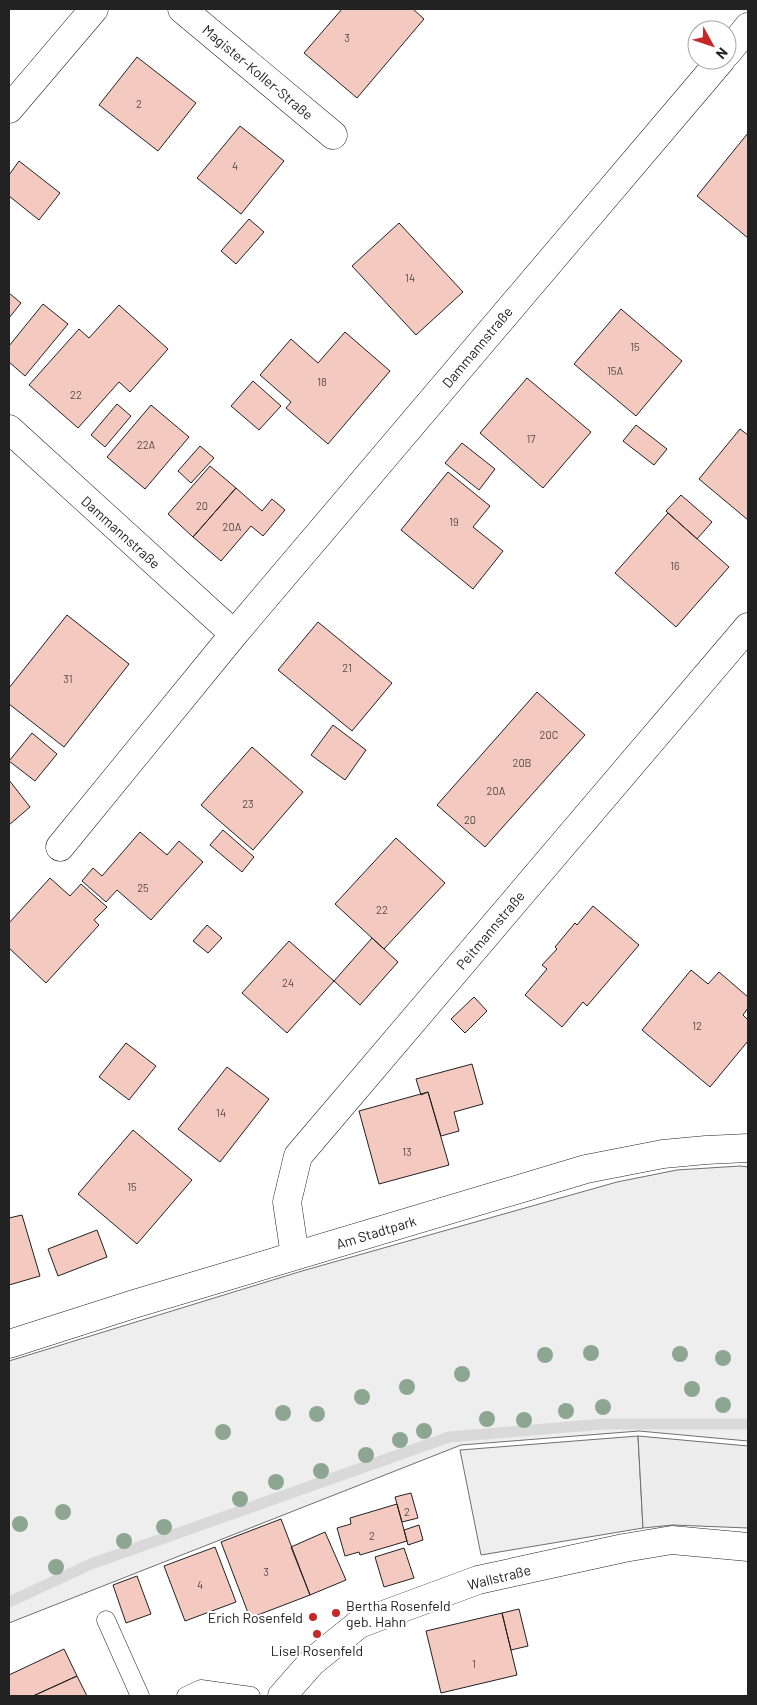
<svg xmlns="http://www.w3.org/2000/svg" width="757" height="1705" font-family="Barlow,sans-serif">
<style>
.green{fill:#eee;stroke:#6f6f6f}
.parking{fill:#ededed;stroke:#6f6f6f}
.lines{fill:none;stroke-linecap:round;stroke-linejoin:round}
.stream{stroke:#d9d9d9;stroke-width:11}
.building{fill:#f3c9c0;stroke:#222}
.lane-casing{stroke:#222;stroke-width:19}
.street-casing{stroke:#222;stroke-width:29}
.lane{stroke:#fff;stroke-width:18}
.street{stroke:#fff;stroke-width:28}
.tree{fill:#8da692}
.poi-dot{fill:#c62828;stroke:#fff;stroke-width:2}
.labels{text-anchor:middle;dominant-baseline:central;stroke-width:4;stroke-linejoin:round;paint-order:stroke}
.number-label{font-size:11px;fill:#564c4a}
.street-label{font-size:14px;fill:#222;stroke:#fff}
.poi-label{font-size:14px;fill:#222;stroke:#fff;text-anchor:start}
</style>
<rect width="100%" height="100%" fill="#fff"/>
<!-- green -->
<path class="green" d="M740 1166 748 1167V1441L639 1431 461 1445 9 1623V1361L302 1271 617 1182 677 1170Z
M638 1436 643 1528 481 1555 460 1450Z"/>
<!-- parking -->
<path class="parking" d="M638 1436 748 1446V1528L673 1525 643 1528Z"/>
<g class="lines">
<!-- stream -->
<path class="stream" d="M9 1602 91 1564 449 1437 605 1424H748"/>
</g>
<!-- building -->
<path class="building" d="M342 9H413L424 19 357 98 304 53Z
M137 57 196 103 158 151 99 105Z
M240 126 284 161 241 214 197 178Z
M748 133V238L697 196Z
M19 161 60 193 39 220 9 196V175Z
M249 219 264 232 236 264 221 251Z
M399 223 463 292 416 335 352 266Z
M9 293 21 303 9 318Z
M43 304 68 324 25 376 9 362V346Z
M119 305 168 349 130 392 119 382 78 428 29 385 79 329 89 338Z
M621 309 682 361 636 416 574 364Z
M345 332 390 371 328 444 286 408 291 402 260 375 291 339 318 363Z
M527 378 591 432 543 488 480 433Z
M253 381 281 406 259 430 231 406Z
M117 404 131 416 105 447 91 435Z
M151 405 189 437 145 489 107 457Z
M636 425 667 449 654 465 623 441Z
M740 429 748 435V520L699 479Z
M462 443 495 469 479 490 445 463Z
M200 446 214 458 191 483 178 471Z
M210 466 236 488 193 537 168 514Z
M448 472 490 506 473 527 503 551 473 589 401 530Z
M236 488 262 511 272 499 285 510 263 536 251 526 221 561 193 537Z
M681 495 712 522 697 539 666 511Z
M668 513 729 567 676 627 615 573Z
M67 615 129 664 64 747 9 704V688Z
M318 622 392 683 352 731 278 670Z
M537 692 585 735 485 847 437 805Z
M333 725 366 750 345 780 311 755Z
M32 733 57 754 35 781 9 761Z
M252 747 303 792 253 850 201 805Z
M9 780 30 807 9 825Z
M223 830 254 857 242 872 210 845Z
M140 832 167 855 179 841 203 862 151 920 117 890 106 902 82 881 93 868 102 876Z
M396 838 445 883 384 949 335 904Z
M50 878 70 896 81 884 107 907 94 920 99 925 46 983 9 948V923Z
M593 906 639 945 587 1006 583 1002 562 1027 525 995 547 969 542 965 557 949 555 947 575 923 577 925Z
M207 925 222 938 208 953 193 941Z
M372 938 398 962 360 1005 334 981Z
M289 941 334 981 287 1033 242 993Z
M691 970 708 984 719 972 748 997V1008L743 1015 748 1020V1041L710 1087 642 1030Z
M474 997 487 1011 465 1033 451 1019Z
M126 1043 156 1066 129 1100 99 1077Z
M472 1064 483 1104 454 1112 459 1131 441 1136 428 1092 421 1095 416 1079Z
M227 1067 269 1099 220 1162 178 1129Z
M428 1092 449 1165 379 1184 359 1111Z
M133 1130 192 1180 137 1244 78 1194Z
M22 1215 40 1276 9 1285V1218Z
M97 1230 107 1257 58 1276 48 1249Z
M411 1493 418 1518 402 1522 395 1497Z
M397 1504 407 1541 360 1555 359 1552 345 1556 337 1528 351 1524 350 1518Z
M281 1519 310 1595 250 1618 221 1542Z
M419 1525 423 1540 408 1545 404 1530Z
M325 1532 346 1580 310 1595 291 1547Z
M215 1547 236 1602 185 1621 164 1566Z
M404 1548 414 1578 384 1587 375 1557Z
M137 1576 151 1614 126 1623 113 1585Z
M519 1609 528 1646 511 1650 502 1613Z
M502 1613 517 1675 441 1693 426 1631Z
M64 1649 77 1676 33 1696H9V1675Z
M77 1676 87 1696H33Z"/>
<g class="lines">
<defs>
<path id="lane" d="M106 1620 140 1696
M186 1696 201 1689 251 1696"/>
<path id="street" d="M182 9 333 135
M727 53 748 27
M9 109 94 9
M9 429 234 634 721 60
M60 847 234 634
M295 1256 287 1202 298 1156 748 627
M9 1344 134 1304 586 1169 663 1154 706 1150 748 1148
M282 1696 312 1662 359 1624 478 1580 624 1548 672 1540 748 1547"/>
</defs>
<!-- lane casing -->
<use href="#lane" class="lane-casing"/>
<!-- street casing -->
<use href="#street" class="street-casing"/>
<!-- lane -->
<use href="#lane" class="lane"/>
<!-- street -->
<use href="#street" class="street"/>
</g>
<!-- trees -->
<g class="tree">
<circle cx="591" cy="1353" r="8"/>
<circle cx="680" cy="1354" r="8"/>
<circle cx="545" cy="1355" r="8"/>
<circle cx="723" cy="1358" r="8"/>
<circle cx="462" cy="1374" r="8"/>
<circle cx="407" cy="1387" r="8"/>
<circle cx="692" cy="1389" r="8"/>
<circle cx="362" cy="1397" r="8"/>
<circle cx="723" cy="1405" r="8"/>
<circle cx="603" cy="1407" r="8"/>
<circle cx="566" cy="1411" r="8"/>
<circle cx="283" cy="1413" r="8"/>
<circle cx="317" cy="1414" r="8"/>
<circle cx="487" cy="1419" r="8"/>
<circle cx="524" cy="1420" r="8"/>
<circle cx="424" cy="1431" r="8"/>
<circle cx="223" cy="1432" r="8"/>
<circle cx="400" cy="1440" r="8"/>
<circle cx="366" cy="1455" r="8"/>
<circle cx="321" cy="1471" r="8"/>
<circle cx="276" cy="1482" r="8"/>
<circle cx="240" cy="1499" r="8"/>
<circle cx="63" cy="1512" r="8"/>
<circle cx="20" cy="1524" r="8"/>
<circle cx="164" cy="1527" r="8"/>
<circle cx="124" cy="1541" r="8"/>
<circle cx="56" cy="1567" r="8"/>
</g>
<!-- markers -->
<g class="poi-dot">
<circle cx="336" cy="1613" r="5"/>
<circle cx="313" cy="1617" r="5"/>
<circle cx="317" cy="1634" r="5"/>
</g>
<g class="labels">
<!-- number labels -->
<g class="number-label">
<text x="347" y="37">3</text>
<text x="139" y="103">2</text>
<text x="235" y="165">4</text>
<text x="410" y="277">14</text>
<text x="635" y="346">15</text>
<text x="615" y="370">15A</text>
<text x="322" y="381">18</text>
<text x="76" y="394">22</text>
<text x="531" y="438">17</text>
<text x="146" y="444">22A</text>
<text x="202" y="505">20</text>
<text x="454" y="521">19</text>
<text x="232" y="526">20A</text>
<text x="675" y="565">16</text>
<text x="347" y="667">21</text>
<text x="68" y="678">31</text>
<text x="549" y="734">20C</text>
<text x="522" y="762">20B</text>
<text x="496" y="790">20A</text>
<text x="248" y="803">23</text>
<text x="470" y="819">20</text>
<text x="143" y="887">25</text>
<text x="382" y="909">22</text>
<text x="288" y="982">24</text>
<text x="697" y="1025">12</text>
<text x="221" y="1112">14</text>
<text x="407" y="1151">13</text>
<text x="132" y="1186">15</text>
<text x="407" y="1511">2</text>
<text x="372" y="1535">2</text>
<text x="266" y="1571">3</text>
<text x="200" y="1584">4</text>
<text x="474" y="1663">1</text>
</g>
<!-- street labels -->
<g class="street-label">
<text transform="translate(258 72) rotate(40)">Magister-Koller-Straße</text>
<text transform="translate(477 347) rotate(-50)">Dammannstraße</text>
<text transform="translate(121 532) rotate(42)">Dammannstraße</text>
<text transform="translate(490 930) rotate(-50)">Peitmannstraße</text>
<text transform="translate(376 1232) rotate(-17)">Am Stadtpark</text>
<text transform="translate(499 1577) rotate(-14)">Wallstraße</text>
</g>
<!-- poi labels -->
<g class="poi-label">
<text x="346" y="1605">Bertha Rosenfeld<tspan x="346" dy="16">geb. Hahn</tspan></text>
<text x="303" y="1617" text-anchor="end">Erich Rosenfeld</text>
<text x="317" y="1650" text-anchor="middle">Lisel Rosenfeld</text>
</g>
</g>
<!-- border -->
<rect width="757" height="1705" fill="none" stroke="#222222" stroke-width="20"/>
<!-- north arrow -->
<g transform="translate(712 45) rotate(130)"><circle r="24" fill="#ffffff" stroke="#a7a7a7"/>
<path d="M0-4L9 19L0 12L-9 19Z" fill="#c62828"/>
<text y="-8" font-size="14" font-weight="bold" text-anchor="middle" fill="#222222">N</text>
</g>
</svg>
